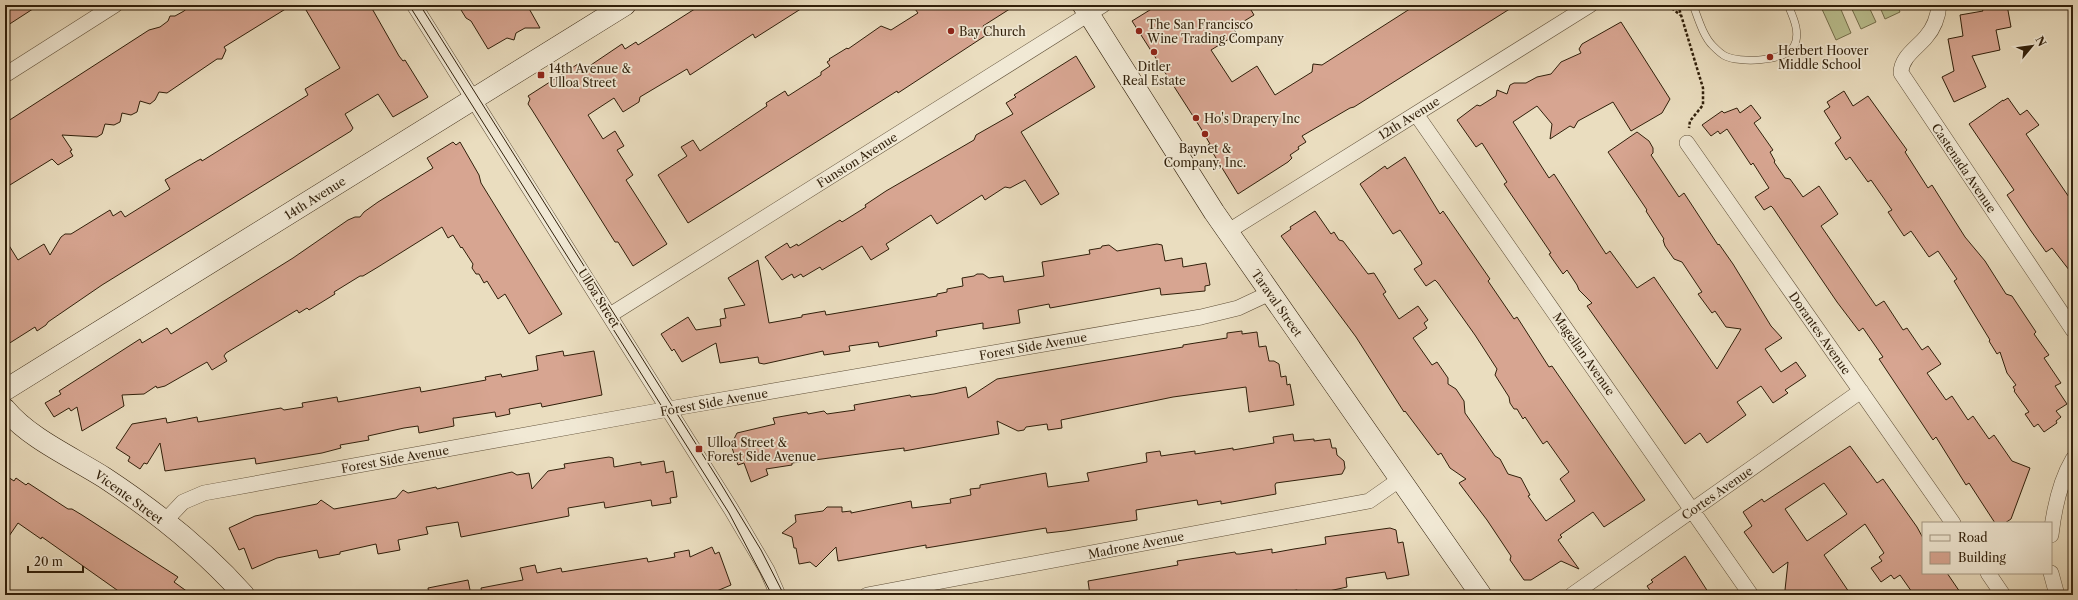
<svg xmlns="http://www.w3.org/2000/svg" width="2078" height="600" font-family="'Libre Caslon Text',serif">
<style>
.green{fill:#bac090;stroke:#75704d}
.building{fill:#d7a591;stroke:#301f0a;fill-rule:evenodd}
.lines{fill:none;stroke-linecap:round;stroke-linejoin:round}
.lane-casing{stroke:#5e4e37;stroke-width:8}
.street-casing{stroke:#5e4e37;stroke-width:16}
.secondary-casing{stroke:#301f0a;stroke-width:22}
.path{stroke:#301f0a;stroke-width:2.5;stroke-dasharray:3 2;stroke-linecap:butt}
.lane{stroke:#f1e9d5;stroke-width:7}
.street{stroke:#f1e9d5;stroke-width:15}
.secondary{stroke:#f1e9d5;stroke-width:21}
.tram{stroke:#301f0a;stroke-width:1}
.poi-dot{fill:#8f2418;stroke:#f1e9d5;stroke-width:1.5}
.labels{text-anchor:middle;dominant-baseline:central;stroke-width:3.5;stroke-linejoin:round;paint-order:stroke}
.poi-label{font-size:12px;fill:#301f0a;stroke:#f1e9d5;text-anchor:start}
.street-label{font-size:12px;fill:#301f0a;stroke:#f1e9d5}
</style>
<rect width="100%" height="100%" fill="#eaddbf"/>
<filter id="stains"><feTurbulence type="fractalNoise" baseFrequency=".005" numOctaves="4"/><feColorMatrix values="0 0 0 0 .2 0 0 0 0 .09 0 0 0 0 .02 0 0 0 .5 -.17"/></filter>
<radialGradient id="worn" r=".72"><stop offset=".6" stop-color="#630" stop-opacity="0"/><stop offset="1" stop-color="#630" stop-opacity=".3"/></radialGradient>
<!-- green -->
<path class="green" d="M1824 5H1839L1851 33 1836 40 1821 7Z
M1850 5H1868L1876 22 1861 29Z
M1879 5H1897L1900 12 1885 19Z"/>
<!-- building -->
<path class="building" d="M5 5H39L5 27Z
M191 5H292L224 47 226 50 222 59H217L167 93 159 92 155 100 150 104 140 101 137 112 131 115 122 113 120 122 114 125 105 124 102 134 97 137 62 135 72 150 70 151 73 156 58 165 52 159 5 188V123L149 30 160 27 168 21 170 16H175L184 11Z
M315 5H370L399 56 403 61 405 60 428 97 393 117 378 94 345 114 353 128 351 131 102 285 48 322 46 325 37 331 35 327 5 346V239L18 260 44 244 50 255 61 237 65 234H71L110 210 113 216 121 211 125 217 170 189 165 180 197 161 201 159 202 161 308 95 305 89 340 68 306 10Z
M458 5H527L540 28H525L516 33 514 40 507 38 488 49 471 21 466 18Z
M701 5H807L755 38 753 34 690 75 687 69 640 97 639 102 623 112 614 98 588 115 603 139 615 131 624 146 617 150 633 175 626 180 667 244 633 266 618 242H615L532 110 528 104 530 99 528 96 578 64 582 71 622 44 625 49 636 42 638 45Z
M912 5H1016L983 26 988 34 898 93 897 91 688 223 658 175 687 156 681 147 693 140 700 151 767 106 766 103 785 91 788 96 821 75V72L830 66 827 62 830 60 829 59 847 48 848 49 881 26 891 30 918 13Z
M1158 5H1248L1254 15 1233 28 1237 34 1211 50 1232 82 1257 66 1275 95 1312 72 1313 64 1322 65 1416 5H1516L1354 107 1350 108 1302 136 1306 142 1298 147 1299 149 1290 155 1292 158 1288 162 1238 194 1208 145 1210 144 1200 127 1132 21Z
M1980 5H2007L2011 27 1996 30 2000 50 1972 56 1986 87 1954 102 1942 77 1954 71 1948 39 1963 36 1960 15 1983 11Z
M1621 22 1670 99 1662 113 1631 131 1613 102 1578 121 1574 128 1570 126 1550 139 1552 124 1537 106 1513 122 1549 178 1554 174 1606 254 1610 251 1637 288 1654 277 1717 369 1741 329 1726 327 1715 311 1712 313 1698 294 1702 292 1682 262 1674 259 1665 246 1663 240 1664 239 1646 211 1647 210 1608 152 1637 132 1649 141 1653 148V153L1651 155 1679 197 1684 193 1718 245 1719 244 1733 264 1771 326 1782 338 1765 349 1781 372 1796 362 1806 376 1785 390 1788 393 1773 403 1761 386 1737 402 1746 415 1707 443 1700 433 1685 444 1587 306 1592 303 1579 290 1577 285 1567 270 1563 274 1549 254 1551 253 1504 184 1507 182 1482 143 1476 147 1457 120 1477 105 1480 106 1496 96 1497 90 1507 94 1510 85 1514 83H1526L1537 77 1551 74 1561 62 1581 53 1579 49 1582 44Z
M1076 56 1095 87 1021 132 1059 194 1041 205 1025 180 1010 188 1005 187 985 200 982 195 937 224 931 215 886 244 889 249 871 260 862 246 822 270 820 267 803 277 801 274 794 278 792 274 782 280 765 257 787 243 790 248 797 244 798 246 840 220 842 222 866 207 865 205 886 191 974 140 976 135 1013 114 1006 103 1016 97 1014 95Z
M1844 91 1853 106 1868 96 1907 150 1905 152 1928 188 1932 185 1965 237 1985 261 2006 294 2012 296 2036 332 2034 334 2049 355 2044 358 2061 383 2055 386 2067 404 2056 411 2061 417 2056 421 2057 423 2044 432 2038 424 2034 427 2025 414 2029 412 2014 391 2015 390 2013 387 2016 385 2007 373 2000 352 1997 354 1989 341 1990 340 1954 281 1957 279 1938 251 1929 257 1911 231 1904 236 1888 212 1892 210 1871 180 1868 182 1850 157 1846 160 1835 143 1841 138 1824 111 1830 107 1827 102Z
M2008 98 2020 115 2027 110 2039 125 2026 134 2073 203V275L2052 248 2046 252 2031 231 2007 195 2014 190 1969 124 2003 100V101Z
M1751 105 1761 118 1754 123 1773 150 1770 152 1775 161 1774 162 1785 178 1790 179 1803 197 1819 186 1838 214 1821 226 1876 306 1884 301 1903 330 1907 328 1922 350 1928 346 1941 364 1927 373 1946 400 1952 396 1968 420 1973 416 1989 439 1994 435 2012 461 2030 468 2011 519 2005 523H1995L1969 483 1966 485 1936 437 1933 440 1879 359 1883 357 1863 328 1859 331 1837 302 1773 208 1771 206 1764 210 1755 197 1769 188 1753 163 1751 165 1727 129 1720 134 1718 131 1711 136 1702 125 1722 111 1724 113 1737 108 1740 113Z
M453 142 456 145 460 142 479 175 481 183 562 314 529 334 505 294 498 299 487 281 484 283 479 274H476L472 268 473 264 462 247 461 248 453 235 448 238 442 227 378 267 363 276H360L334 292 335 294 309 310 307 308 299 313 297 310 226 353 224 356 227 361 212 370 207 362 165 386 157 388 156 386 144 394 122 395 124 406 82 431 77 407 71 411 69 408 54 417 45 403 61 394 59 391 140 339 142 343 167 328 171 334 293 258 348 220 355 217H360L364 212 378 202 433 168 427 158Z
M1405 157 1440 214 1443 211 1490 279 1488 281 1514 319 1517 317 1549 367 1552 366 1645 500 1604 527 1593 512 1560 535 1562 537 1558 540 1579 569 1561 561 1531 580H1524L1510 560 1511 556 1487 520 1459 483 1466 479 1450 468 1441 453 1438 455 1405 411 1404 412 1356 337 1281 236 1291 229 1290 227 1315 211 1331 234 1334 232 1339 240 1343 241 1368 274 1374 273 1386 292 1383 294 1399 319 1418 306 1428 320 1424 323 1427 328 1413 338 1432 365 1437 362 1448 378V384L1456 389 1464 401 1465 413 1495 456 1500 459 1508 474 1521 478 1530 495 1528 496 1546 521 1575 501 1560 479 1569 472 1547 441 1543 444 1525 417 1523 419 1517 409H1514L1510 403 1509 397 1495 375 1497 369 1475 335 1438 283 1435 280 1426 286 1414 269 1422 264 1421 261 1400 230 1393 234 1360 184 1385 166 1387 169Z
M1157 244 1162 245 1165 261 1182 258 1183 267 1206 263 1210 285 1205 286V291L1161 295 1160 288 1050 308 1049 304 1018 310 1020 323 983 329V323L936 331 937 336 879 347 878 342 849 346 850 351 824 355 823 351 764 364 759 363 758 357 720 363 716 343 682 362 674 349 672 351 661 334 688 317 696 330 721 326 720 319 726 318 724 309 745 305 728 278 758 260 769 323 802 317V315L825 311 826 315 937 296V294L947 292V289L963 286 962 278 974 276 977 274H983L989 278 1003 276 1004 282 1044 276 1042 262 1090 254 1089 250 1101 248 1102 246 1109 245 1117 251Z
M1242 331V334L1257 332 1259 347 1266 346 1269 361H1274L1279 364 1281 377 1286 376 1287 385 1290 384 1294 405 1249 412 1246 387 1173 397 1061 420 1062 428 1048 430 1047 424 1026 427 1024 430 1018 431 997 421 999 434 904 451V448L792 463V465L766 469 768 475 751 482 744 463 738 465 731 445 737 433 775 424 773 418 807 412 808 414 824 411 827 414 855 410 854 405 910 395 911 397 934 394 966 387 968 398 997 379 1183 347V345L1227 338V333Z
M563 351 564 356 594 351 602 395 542 407 541 403 509 409 510 414 496 417 495 412 455 418H453L454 426 419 433 418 426 404 428 368 436 369 440 340 445 341 448 322 453 256 464 255 458 165 471 160 443 147 464 144 463 140 469 128 461 130 457 116 448 132 424 166 418 167 423 197 417 198 422 281 408 284 410 303 407 302 403 337 397 338 402 420 387 421 392 486 380 485 377 501 374 502 377 538 370 536 356Z
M1293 434 1294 441 1314 439V441L1330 439 1332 448H1336L1337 455 1344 461 1345 468 1342 474 1276 483 1275 485 1276 494 1221 504V501L1198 505 1197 500 1136 510 1137 520 1065 531 1047 533 1046 528 926 548V545L838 561 836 547 816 567 810 562 799 564 796 548H794L792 537 782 533 796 522 795 515 823 511 827 507H842V512L851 511V513L911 501 912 508 951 503 950 499 971 495 970 489 980 488V485L1046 473 1048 487 1089 481 1087 473 1147 462 1146 453 1160 451 1161 456 1195 451V454L1233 448V450L1274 443 1273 437Z
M1850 446 1877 483 1883 479 1917 527 1923 538V573H1947L1962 595H1914L1900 575 1894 579 1891 575 1881 582 1871 568 1882 561 1879 557 1884 553 1865 524 1824 555 1851 595H1789L1785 590 1788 562 1773 573 1744 532 1752 526 1743 512 1762 499 1764 502ZM1824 483 1847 514 1807 541 1785 509Z
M609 457 613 458 614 467 641 462V465L664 461 666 473 673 471 677 497 670 498 671 503 652 506 651 500 605 508 604 502 568 508 569 516 461 537 458 522 426 527 428 534 398 540 400 550 378 554 376 544 340 552V554L319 558 317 550 277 558 252 569 244 548 239 550 229 528 255 516 317 504 321 500 334 509 396 498 403 490 408 493 436 487 437 489 512 472 517 475 529 473 532 489 548 471 565 468 564 464Z
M5 475 14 481 16 478 26 485 28 483 68 509H72L82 515 178 577 174 582 192 595H124L42 537 41 539 18 523 5 542Z
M1390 528 1396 530 1398 543 1403 542 1409 575 1387 579 1385 572 1346 578 1347 587 1311 595H1303L1297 590 1270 595H1090L1088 581 1178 565 1177 561 1235 552 1236 554H1240L1272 549V553L1294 549 1326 544 1325 537Z
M712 547 715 554 719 552 731 585 712 593 698 595H482L481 588 523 580 520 568 535 565 537 573 561 568 562 572 647 558 648 562 675 557 674 553 689 550 690 557Z
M1685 556 1710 595H1653L1647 586 1653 582 1651 580Z
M468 580 471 595H429L428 588Z"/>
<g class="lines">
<defs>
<path id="lane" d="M1693 5C1698 18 1703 36 1713 46 1716 49 1721 54 1725 56 1739 63 1785 62 1794 46 1801 33 1793 17 1788 5"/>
<path id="street" d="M414 5 731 509 767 570 778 595
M1939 5C1938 17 1934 28 1926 37 1917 48 1901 57 1901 73L2073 330
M5 75 115 5
M1416 114 1751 595
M1687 143 1953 523
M1227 232 1590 5
M610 315 1103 5
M164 522 183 502 204 493 669 409 1201 317 1238 308 1270 293
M2051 535C2054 509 2060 481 2073 459
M1988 573 2003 595
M2051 573 2057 595
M867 595 1369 501 1399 480
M1572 595 1861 391"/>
<path id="secondary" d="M1083 5 1214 212 1481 595
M5 390 625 5
M5 409C30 439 72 457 105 478 155 511 204 550 244 595"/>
</defs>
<!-- lane casing -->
<use href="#lane" class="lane-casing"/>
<!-- street casing -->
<use href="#street" class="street-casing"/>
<!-- secondary casing -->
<use href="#secondary" class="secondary-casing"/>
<!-- path -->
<path class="path" d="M1668 5 1680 15
M1678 5 1703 88V105L1690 121 1689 128"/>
<!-- lane -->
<use href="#lane" class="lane"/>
<!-- street -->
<use href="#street" class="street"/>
<!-- secondary -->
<use href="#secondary" class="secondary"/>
<!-- tram -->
<path class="tram" d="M409 5 729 513 772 595
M420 5 718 479 761 550 784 595"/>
</g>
<!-- markers -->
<g class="poi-dot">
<circle cx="951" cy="31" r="4"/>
<circle cx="1139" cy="31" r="4"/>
<circle cx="1154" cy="52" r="4"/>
<circle cx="1770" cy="57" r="4"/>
<rect x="537" y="71" width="8" height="8" rx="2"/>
<circle cx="1196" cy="118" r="4"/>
<circle cx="1205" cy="134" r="4"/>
<rect x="695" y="445" width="8" height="8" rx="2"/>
</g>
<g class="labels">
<!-- poi labels -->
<g class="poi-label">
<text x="1147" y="24">The San Francisco<tspan x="1147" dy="14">Wine Trading Company</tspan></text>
<text x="959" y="31">Bay Church</text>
<text x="1778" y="50">Herbert Hoover<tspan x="1778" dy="14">Middle School</tspan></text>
<text x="1154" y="66" text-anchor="middle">Ditler<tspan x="1154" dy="14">Real Estate</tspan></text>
<text x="549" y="68">14th Avenue &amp;<tspan x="549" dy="14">Ulloa Street</tspan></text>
<text x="1204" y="118">Ho's Drapery Inc</text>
<text x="1205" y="148" text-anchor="middle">Baynet &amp;<tspan x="1205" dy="14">Company, Inc.</tspan></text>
<text x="707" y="442">Ulloa Street &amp;<tspan x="707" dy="14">Forest Side Avenue</tspan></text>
</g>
<!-- street labels -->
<g class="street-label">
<text transform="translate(1409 118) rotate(-32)">12th Avenue</text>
<text transform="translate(857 160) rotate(-32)">Funston Avenue</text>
<text transform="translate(1964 168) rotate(56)">Castenada Avenue</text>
<text transform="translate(315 198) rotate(-32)">14th Avenue</text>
<text transform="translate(599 298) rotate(58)">Ulloa Street</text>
<text transform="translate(1277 303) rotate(55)">Taraval Street</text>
<text transform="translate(1820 333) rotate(55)">Dorantes Avenue</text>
<text transform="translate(1033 346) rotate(-10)">Forest Side Avenue</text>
<text transform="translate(1584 354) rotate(55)">Magellan Avenue</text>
<text transform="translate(714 402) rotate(-10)">Forest Side Avenue</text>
<text transform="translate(395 459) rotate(-10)">Forest Side Avenue</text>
<text transform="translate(1717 493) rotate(-35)">Cortes Avenue</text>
<text transform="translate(129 497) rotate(36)">Vicente Street</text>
<text transform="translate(1136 545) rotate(-11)">Madrone Avenue</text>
</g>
</g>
<!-- margin -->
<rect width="2078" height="600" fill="none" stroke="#eaddbf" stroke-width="20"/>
<rect x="6" y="6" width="2066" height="588" fill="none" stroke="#301f0a" stroke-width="2"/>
<rect x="10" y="10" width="2058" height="580" fill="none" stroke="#301f0a"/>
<!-- legend -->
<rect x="1922" y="522" width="130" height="52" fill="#f1e9d5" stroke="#a49884"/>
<rect x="1930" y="535" width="20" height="6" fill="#f1e9d5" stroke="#a49884"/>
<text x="1958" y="542" font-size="12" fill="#301f0a">Road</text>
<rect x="1930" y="552" width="20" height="12" fill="#d7a591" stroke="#a49884"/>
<text x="1958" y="562" font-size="12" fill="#301f0a">Building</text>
<!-- north arrow -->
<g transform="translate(2032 46) rotate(61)" stroke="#f1e9d5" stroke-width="3" paint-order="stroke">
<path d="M0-3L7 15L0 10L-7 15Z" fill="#301f0a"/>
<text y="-6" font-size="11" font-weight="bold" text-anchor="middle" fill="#301f0a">N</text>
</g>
<!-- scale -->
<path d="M28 566v6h55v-6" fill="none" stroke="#301f0a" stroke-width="2"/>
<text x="34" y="566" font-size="12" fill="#301f0a" stroke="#f1e9d5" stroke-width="3" paint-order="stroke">20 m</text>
<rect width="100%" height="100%" filter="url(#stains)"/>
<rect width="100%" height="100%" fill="url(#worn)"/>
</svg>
